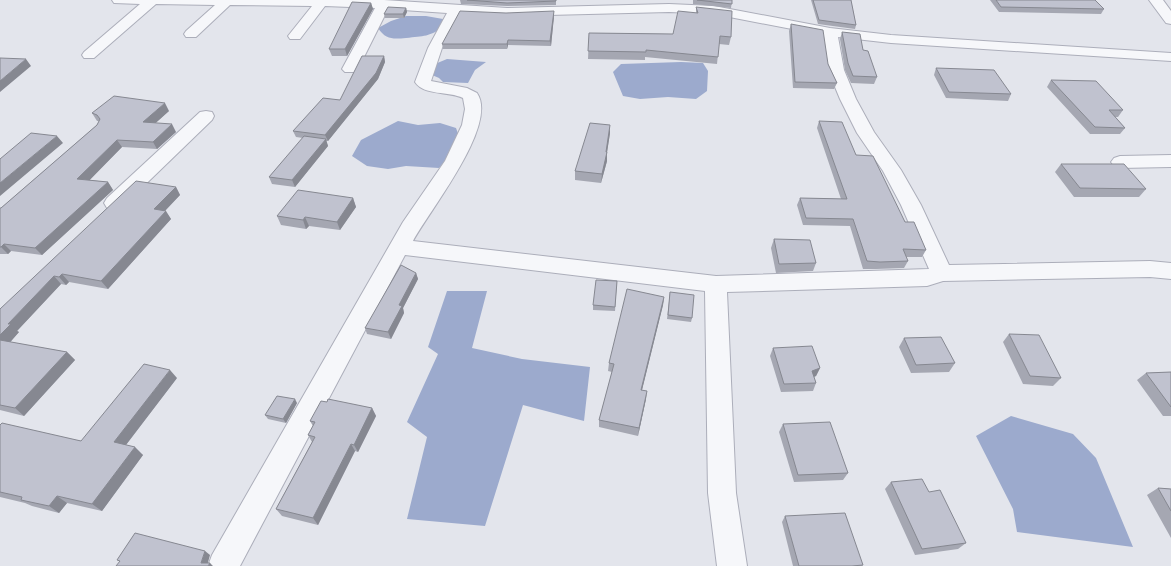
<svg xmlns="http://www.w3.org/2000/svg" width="1171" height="566" font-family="Karla,sans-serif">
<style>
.water{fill:#9caacd}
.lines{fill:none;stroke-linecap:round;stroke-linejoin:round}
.street-casing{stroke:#acaeba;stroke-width:2}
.street{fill:#f6f7fa;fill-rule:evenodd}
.wall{fill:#a5a7b2}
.shaded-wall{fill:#868891}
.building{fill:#c0c2cf;stroke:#868891}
</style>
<rect width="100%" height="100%" fill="#e3e5ec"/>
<!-- water -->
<path class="water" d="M406 16H426L443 19 445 26C429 37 424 36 406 38 393 39 386 40 378 28L391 21Z
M447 59 486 62 475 70 468 83 443 82 439 78 432 75 435 64Z
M681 62 703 63 708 71 707 91 696 99 668 97 640 99 623 96 613 72 621 64Z
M398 121 418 125 440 123 456 128 461 142 439 168 406 166 388 169 367 166 352 156 361 140Z
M447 291H487L472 348 522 359 590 367 584 421 523 405 485 526 407 519 427 437 407 422 438 354 428 347Z
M1011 416 1073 434 1096 458 1133 547 1017 532 1013 509 976 436Z"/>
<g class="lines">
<defs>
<path id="street" d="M112 0H384L507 8 669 4 714 6 830 28 891 35 1171 53V61L891 43 838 37 844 70 856 99 874 132 901 170 921 205 949 265 1150 261 1171 263V279L1150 277 943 281 927 286 727 292 736 493 747 566H717L708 493 705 291 405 255 240 566H208L212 555 403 222 445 161 462 125 465 109 463 98C449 91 424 96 415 82L428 48 447 13 388 9 358 69 355 72H345L342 69 375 8 325 6 300 39H290L288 36 312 6 230 5 196 37H186L184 34 186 31 215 5 156 4 94 58H84L82 55 84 52 140 4 114 3ZM669 12 714 14 823 35 828 70 840 99 857 133 883 171 901 205 929 269 716 276 413 241C429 211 499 125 477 93L467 88 431 81 442 48 460 14 507 16Z
M1149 0H1163L1171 11V24L1166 23Z
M206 111 212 112 214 116 212 120 121 208 114 209 107 208 104 203 107 198 200 112Z
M1171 155V167L1120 168 1114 166 1111 162 1114 158 1120 156Z"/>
</defs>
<!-- street casing -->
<use href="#street" class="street-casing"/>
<!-- street -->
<use href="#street" class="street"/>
</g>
<!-- wall -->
<path class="wall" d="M460 0H556V5L507 6 461 4Z
M693 0H732L731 8 693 4Z
M811 0H851L856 25 855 29 818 24Z
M990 0H1095L1104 9 1101 14 999 12Z
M371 3 373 9 347 56H332L329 49Z
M696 7 731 37 729 45 719 44 717 64 645 57V60L588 59 589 33 673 34 696 13Z
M406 8 407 12 404 18H385L384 14Z
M554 16 551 46 508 45 507 49H443L442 44Z
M791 24 828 64 837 83 834 89 793 88 789 31Z
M842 32 863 50 877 77 874 84 851 83 845 70 840 39Z
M384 56 385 62 378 79 328 141H326L328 146 295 187 272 184 269 177 303 138 296 137 293 131 340 100Z
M936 68 1011 94 1008 101 946 98 934 75Z
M1051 80 1123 110 1118 117H1115L1125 128 1120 134H1090L1047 87Z
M169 111 155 123 176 132 157 149 122 147 89 180 108 182 113 190 42 255 11 251 8 254H0V208H1L97 125 99 121H97L92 113Z
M819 121 856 155 926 250 922 257H906L908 261 904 268 876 269H863L850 226 803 225 797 205 800 198 841 199 817 128Z
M610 133 607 152V161L601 183 575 180V171Z
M1061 164 1146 189 1139 197H1074L1055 172Z
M176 187 180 195 165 211 171 219 108 289 69 282 66 285 61 284 17 331 19 332 10 342 67 352 75 360 24 416 0 410V309Z
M353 198 356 207 340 230 309 226 306 229 281 225 277 216Z
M774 239 816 263 813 271 776 273 771 248Z
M416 273 418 279 403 308 404 313 391 339 367 334 365 328Z
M617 281 615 311 593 310V305Z
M670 292 692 318 691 322 667 319Z
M664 297 663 305 642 390 646 399 638 436 599 427V420L612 372 608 371 609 363Z
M1009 334 1061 378 1053 386 1023 384 1003 342Z
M904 338 955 363 949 372 911 373 899 347Z
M773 348 820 368 816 376 814 377 816 383 813 391 781 392 770 356Z
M1171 372V416H1163L1137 380 1146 373Z
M177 378 126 445 143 455 102 511 67 503 59 513 32 506 25 503 0 497V425L81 441Z
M327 402 372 408 376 416 358 452 355 451 318 525 282 516 276 509 312 442 308 435 313 426 310 421Z
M297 403 286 423 268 419 265 415Z
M783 424 848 473 843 480 794 482 779 432Z
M891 482 929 492 966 543 958 549 915 555 885 489Z
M1158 488 1171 489V538L1147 495Z
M785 516 863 565 862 566H793L782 522Z"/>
<!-- shaded-wall -->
<path class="shaded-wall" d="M371 3 373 9 347 56 345 49Z
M406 8 407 12 404 18 403 14Z
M554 11V16L551 46 550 41Z
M508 40V45L507 49V44Z
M384 56 385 62 378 79 328 141 325 135Z
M26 59 31 66 0 92V81Z
M165 103 169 111 148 130 143 122Z
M172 124 176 132 157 149 153 142Z
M610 125V133L606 159 607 152V161L601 183 602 174Z
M57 136 63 143 0 196V183Z
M326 139 328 146 295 187 292 180Z
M117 140 122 147 83 187 77 179Z
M108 182 113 190 42 255 35 248Z
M176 187 180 195 159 217 154 209Z
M353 198 356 207 340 230 337 222Z
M166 211 171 219 108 289 101 281Z
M305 217 309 226 306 229 303 220Z
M4 244 11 251 8 254 1 247Z
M416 273 418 279 403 308 404 313 391 339 388 332 399 305Z
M62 274 69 282 66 285 59 277Z
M54 276 61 284 17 331 19 332 6 347 0 342V335L8 324Z
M664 297 663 305 640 398 641 390Z
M67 352 75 360 24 416 15 408Z
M820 368 816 376 808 379 812 371Z
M170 370 177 378 122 450 114 442Z
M647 391 646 399 638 436 639 428Z
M295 399 297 403 286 423 283 419Z
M372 408 376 416 358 452 354 445Z
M351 444 355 451 318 525 313 518Z
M135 447 143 455 102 511 92 504Z
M57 496 67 503 59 513 49 506Z
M205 551 210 555 207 566 201 563Z
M210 563 213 566H208Z"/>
<!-- building -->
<path class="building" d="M467 0H556V1L507 3Z
M697 0H732V4Z
M813 0H851L856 25 819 20Z
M996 0H1095L1104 9 1001 7Z
M352 2 371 3 345 49H329Z
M388 7 406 8 403 14H384Z
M696 7 732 11 731 37 720 36 718 57 646 50V52L588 51 589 33 673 34 678 11 698 13Z
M460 11 506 13 554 11 550 41 508 40 507 44H442Z
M791 24 823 30 828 64 837 83 795 82Z
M842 32 860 34 863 50 868 51 877 77 853 76 848 63Z
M362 56H384L376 73 325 135 293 131 323 98 340 100Z
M0 58 26 59 0 81Z
M936 68 994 70 1011 94 949 92Z
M1051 80 1096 81 1123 110H1109L1125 128 1095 127Z
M114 96 165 103 143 122 172 124 153 142 117 140 77 179 108 182 35 248 4 244 1 247H0V208H1L97 125 100 119 97 115 92 113Z
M819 121 842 122 856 155 873 156 905 222H914L926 250 903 249 908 261 880 262 867 261 853 219 806 218 800 198 847 199Z
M590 123 610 125 606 152H607L602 174 575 171Z
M31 133 57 136 0 183V159Z
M304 136 326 139 292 180 269 177Z
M1061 164H1124L1146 189 1080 188Z
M136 181 176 187 154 209 166 211 101 281 62 274 59 277 54 276 8 324H11L0 335V309Z
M298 190 353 198 337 222 305 217 303 220 277 216Z
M774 239 810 240 816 263 779 264Z
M401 265 416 273 399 305 402 306 388 332 365 328Z
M596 280 617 281 615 307 593 305Z
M627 289 664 297 641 390 647 391 639 428 599 420 614 364 609 363Z
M670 292 694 295 692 318 668 315Z
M1009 334 1039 335 1061 378 1030 376Z
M941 337 955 363 916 365 904 338Z
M0 340 67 352 15 408 0 405Z
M812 346 820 368 812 371 816 383 784 384 773 348Z
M144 364 170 370 114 442 135 447 92 504 57 496 49 506 21 500 22 497 0 492V425L2 423 81 441Z
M1171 372V407L1146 373Z
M277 396 295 399 283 419 265 415Z
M328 399 372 408 354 445 351 444 313 518 276 509 315 437 308 435 315 422 310 421 321 401 327 402Z
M830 422 848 473 798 475 783 424Z
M922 479 929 492 940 490 966 543 922 549 891 482Z
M1158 488 1171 489V511Z
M845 513 863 565 852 566H799L785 516Z
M135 533 205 551 201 563H210L208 566H116L120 561 117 560Z"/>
</svg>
